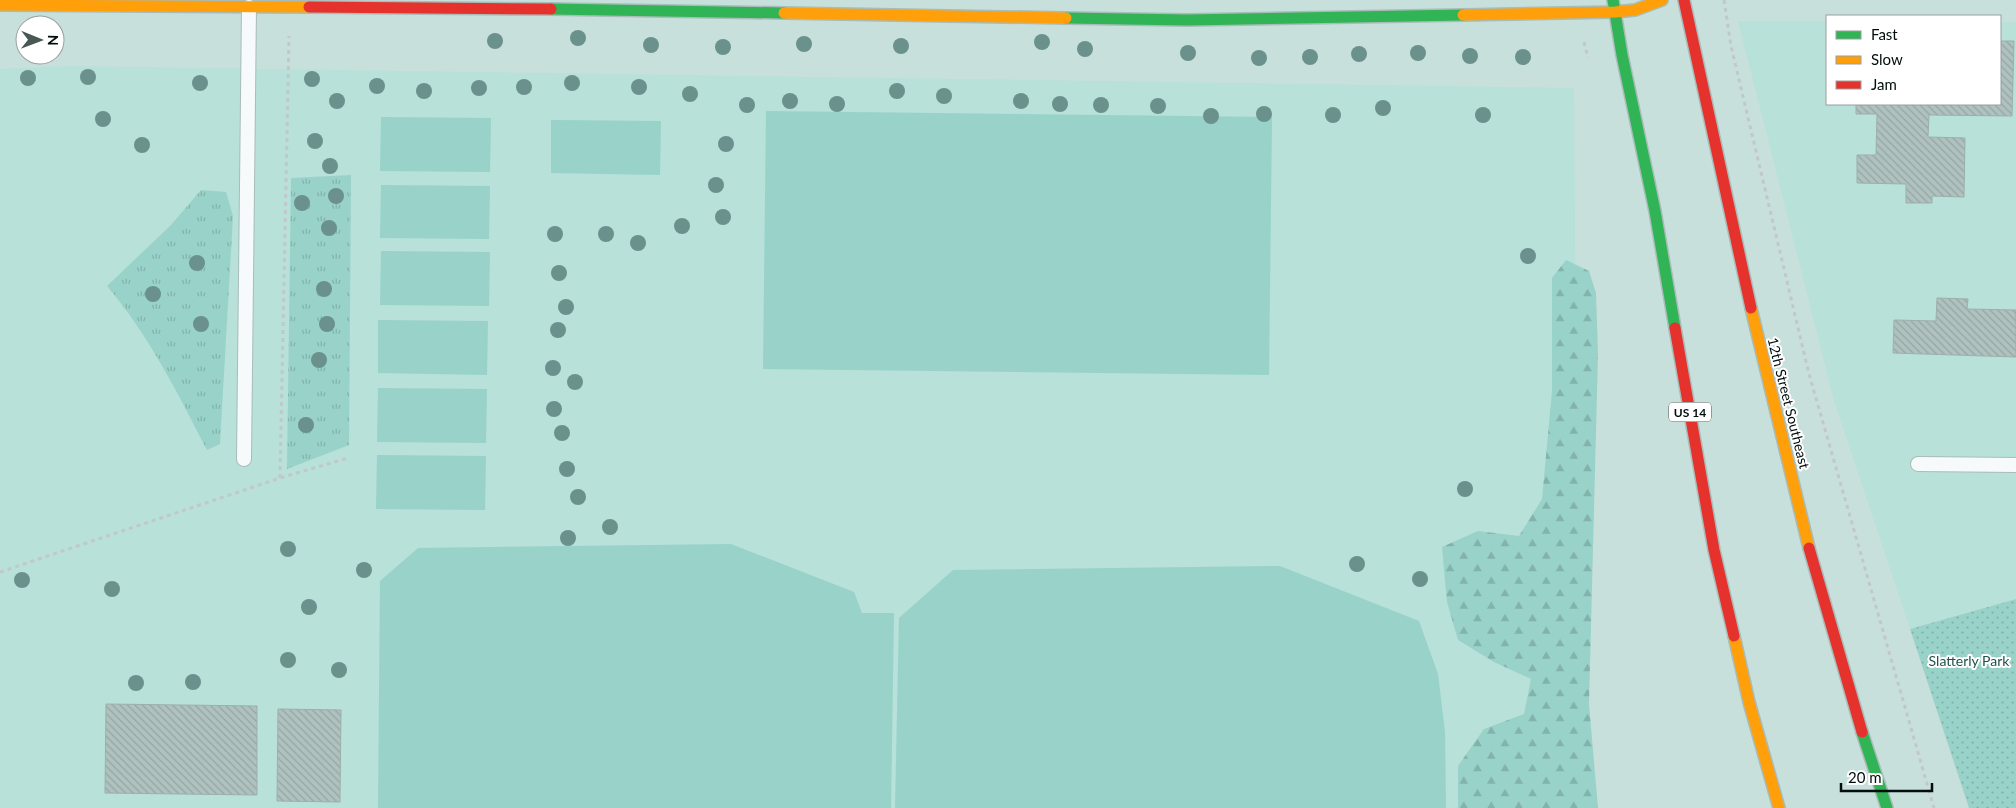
<svg xmlns="http://www.w3.org/2000/svg" width="2016" height="808" font-family="Lato,sans-serif">
<style>
.built{fill:#b7e1d9}
.grass{fill:url(#grass-tufts)}
.forest{fill:url(#forest-firs)}
.park{fill:url(#park-dots)}
.garden{fill:#99d2c9}
.building{fill:url(#building-back-hatch);stroke:#9cafac}
.lines{fill:none;stroke-linecap:round;stroke-linejoin:round}
.lane-casing{stroke:#a9bcb9;stroke-width:16}
.fast-casing{stroke:#a9bcb9;stroke-width:14}
.slow-casing{stroke:#a9bcb9;stroke-width:14}
.jam-casing{stroke:#a9bcb9;stroke-width:14}
.path{stroke:#c2c8c8;stroke-width:3;stroke-dasharray:4 4;stroke-linecap:butt}
.lane{stroke:#f7fafa;stroke-width:14}
.fast{stroke:#30b455;stroke-width:11}
.slow{stroke:#ff9f0a;stroke-width:11}
.jam{stroke:#e5322d;stroke-width:11}
.tree{fill:#6a918c}
.labels{text-anchor:middle;dominant-baseline:central;stroke-width:4;stroke-linejoin:round;paint-order:stroke}
.shield{fill:#fff;stroke:#4d5655;stroke-width:1}
.shield-label{font-size:12px;font-weight:bold;fill:#010e0c}
.street-label{font-size:14px;fill:#010e0c;stroke:#fff}
.park-label{font-size:14px;fill:#1e514a;stroke:#fff}
</style>
<defs>
<pattern id="grass-tufts" width="24" height="20" patternUnits="userSpaceOnUse" patternTransform="scale(1.25)"><rect width="24" height="20" fill="#99d2c9"/><path d="M3 7l-1-3M5 7V3M7 7l1-3M15 17l-1-3M17 17v-4M19 17l1-3" fill="none" stroke="#82b3ab"/></pattern>
<pattern id="forest-firs" width="22" height="20" patternUnits="userSpaceOnUse" patternTransform="scale(1.25)"><rect width="22" height="20" fill="#99d2c9"/><path d="M5 1l3.5 6h-7zM16 11l3.5 6h-7z" fill="#82b3ab"/></pattern>
<pattern id="park-dots" width="8" height="8" patternUnits="userSpaceOnUse" patternTransform="scale(1.25)"><rect width="8" height="8" fill="#99d2c9"/><path d="M2 2h.1M6 6h.1" fill="none" stroke="#82b3ab" stroke-width="1.8" stroke-linecap="round"/></pattern>
<pattern id="building-back-hatch" width="6" height="6" patternUnits="userSpaceOnUse" patternTransform="scale(1.25)"><rect width="6" height="6" fill="#afc2bf"/><path d="M-1 5l2 2M0 0l6 6M5-1l2 2" fill="none" stroke="#95a6a3"/></pattern>
</defs>
<rect width="100%" height="100%" fill="#c8e0dc"/>
<!-- built -->
<path class="built" d="M1738 21H1827V104H2000V22H2016V599L1910 629 1835 404Z
M69 66 1574 88 1579 808H0V69Z"/>
<!-- grass -->
<path class="grass" d="M351 175 349 445 287 469 291 178Z
M201 190 226 192 233 216 220 444 207 450C177 392 150 337 107 286L171 225Z"/>
<!-- forest -->
<path class="forest" d="M1566 260 1589 271 1596 293 1598 354 1589 704 1598 808H1458V766L1484 729 1524 714 1531 679 1494 662 1458 640 1447 602 1442 547 1478 531 1519 536 1542 499 1552 391V278Z"/>
<!-- park -->
<path class="park" d="M2016 599V808H1969L1910 629Z"/>
<!-- garden -->
<path class="garden" d="M766 111 1272 117 1269 375 763 369Z
M381 117 491 118 490 172 380 171Z
M551 120 661 121 660 175 551 173Z
M381 185 490 186 489 239 380 238Z
M381 251 490 252 489 306 380 305Z
M378 320 488 321 487 375 378 373Z
M378 388 487 389 486 443 377 442Z
M377 455 486 456 485 510 376 509Z
M731 544 854 592 862 613H894L891 808H378L380 581 418 548Z
M1280 566 1419 621 1438 674 1445 732 1446 808H895L899 618 953 570Z"/>
<!-- building -->
<path class="building" d="M2000 41H2014L2012 116 1929 115 1928 137 1965 138 1964 197 1932 196V203H1906V184L1857 183V155H1876L1877 114H1856V104H2000Z
M1937 298 1968 299 1967 309 2016 310V357L1893 353 1894 320 1936 321Z
M106 704 257 706V795L105 793Z
M278 709 341 710 340 802 277 801Z"/>
<g class="lines">
<defs>
<path id="lane" d="M244 459 249 7
M1918 464 2016 465"/>
<path id="fast" d="M1613 0 1622 55 1655 211 1675 328
M551 9 784 13
M1066 18 1187 20 1463 15
M1862 732 1887 808"/>
<path id="slow" d="M0 5 309 7
M784 13 1066 18
M1463 15 1615 12 1635 10 1662 0
M1751 308 1809 548
M1734 636 1749 702 1779 808"/>
<path id="jam" d="M1684 0 1751 308
M309 7 551 9
M1675 328 1714 550 1734 636
M1809 548 1862 732"/>
</defs>
<!-- lane casing -->
<use href="#lane" class="lane-casing"/>
<!-- fast casing -->
<use href="#fast" class="fast-casing"/>
<!-- slow casing -->
<use href="#slow" class="slow-casing"/>
<!-- jam casing -->
<use href="#jam" class="jam-casing"/>
<!-- path -->
<path class="path" d="M1724 0 1731 46 1809 374 1934 808
M1584 42 1588 58
M280 478 289 36
M0 572 280 478 348 458"/>
<!-- lane -->
<use href="#lane" class="lane"/>
<!-- fast -->
<use href="#fast" class="fast"/>
<!-- slow -->
<use href="#slow" class="slow"/>
<!-- jam -->
<use href="#jam" class="jam"/>
</g>
<!-- trees -->
<g class="tree">
<circle cx="578" cy="38" r="8"/>
<circle cx="495" cy="41" r="8"/>
<circle cx="1042" cy="42" r="8"/>
<circle cx="804" cy="44" r="8"/>
<circle cx="651" cy="45" r="8"/>
<circle cx="901" cy="46" r="8"/>
<circle cx="723" cy="47" r="8"/>
<circle cx="1085" cy="49" r="8"/>
<circle cx="1188" cy="53" r="8"/>
<circle cx="1418" cy="53" r="8"/>
<circle cx="1359" cy="54" r="8"/>
<circle cx="1470" cy="56" r="8"/>
<circle cx="1310" cy="57" r="8"/>
<circle cx="1523" cy="57" r="8"/>
<circle cx="1259" cy="58" r="8"/>
<circle cx="88" cy="77" r="8"/>
<circle cx="28" cy="78" r="8"/>
<circle cx="312" cy="79" r="8"/>
<circle cx="200" cy="83" r="8"/>
<circle cx="572" cy="83" r="8"/>
<circle cx="377" cy="86" r="8"/>
<circle cx="524" cy="87" r="8"/>
<circle cx="639" cy="87" r="8"/>
<circle cx="479" cy="88" r="8"/>
<circle cx="424" cy="91" r="8"/>
<circle cx="897" cy="91" r="8"/>
<circle cx="690" cy="94" r="8"/>
<circle cx="944" cy="96" r="8"/>
<circle cx="337" cy="101" r="8"/>
<circle cx="790" cy="101" r="8"/>
<circle cx="1021" cy="101" r="8"/>
<circle cx="837" cy="104" r="8"/>
<circle cx="1060" cy="104" r="8"/>
<circle cx="747" cy="105" r="8"/>
<circle cx="1101" cy="105" r="8"/>
<circle cx="1158" cy="106" r="8"/>
<circle cx="1383" cy="108" r="8"/>
<circle cx="1264" cy="114" r="8"/>
<circle cx="1333" cy="115" r="8"/>
<circle cx="1483" cy="115" r="8"/>
<circle cx="1211" cy="116" r="8"/>
<circle cx="103" cy="119" r="8"/>
<circle cx="315" cy="141" r="8"/>
<circle cx="726" cy="144" r="8"/>
<circle cx="142" cy="145" r="8"/>
<circle cx="330" cy="166" r="8"/>
<circle cx="716" cy="185" r="8"/>
<circle cx="336" cy="196" r="8"/>
<circle cx="302" cy="203" r="8"/>
<circle cx="723" cy="217" r="8"/>
<circle cx="682" cy="226" r="8"/>
<circle cx="329" cy="228" r="8"/>
<circle cx="555" cy="234" r="8"/>
<circle cx="606" cy="234" r="8"/>
<circle cx="638" cy="243" r="8"/>
<circle cx="1528" cy="256" r="8"/>
<circle cx="197" cy="263" r="8"/>
<circle cx="559" cy="273" r="8"/>
<circle cx="324" cy="289" r="8"/>
<circle cx="153" cy="294" r="8"/>
<circle cx="566" cy="307" r="8"/>
<circle cx="201" cy="324" r="8"/>
<circle cx="327" cy="324" r="8"/>
<circle cx="558" cy="330" r="8"/>
<circle cx="319" cy="360" r="8"/>
<circle cx="553" cy="368" r="8"/>
<circle cx="575" cy="382" r="8"/>
<circle cx="554" cy="409" r="8"/>
<circle cx="306" cy="425" r="8"/>
<circle cx="562" cy="433" r="8"/>
<circle cx="567" cy="469" r="8"/>
<circle cx="1465" cy="489" r="8"/>
<circle cx="578" cy="497" r="8"/>
<circle cx="610" cy="527" r="8"/>
<circle cx="568" cy="538" r="8"/>
<circle cx="288" cy="549" r="8"/>
<circle cx="1357" cy="564" r="8"/>
<circle cx="364" cy="570" r="8"/>
<circle cx="1420" cy="579" r="8"/>
<circle cx="22" cy="580" r="8"/>
<circle cx="112" cy="589" r="8"/>
<circle cx="309" cy="607" r="8"/>
<circle cx="288" cy="660" r="8"/>
<circle cx="339" cy="670" r="8"/>
<circle cx="193" cy="682" r="8"/>
<circle cx="136" cy="683" r="8"/>
</g>
<g class="labels">
<!-- shield labels -->
<rect class="shield" x="1669" y="402.5" width="42" height="19" rx="4"/>
<g class="shield-label">
<text x="1690" y="412">US 14</text>
</g>
<!-- street labels -->
<g class="street-label">
<text transform="translate(1789 403) rotate(76)">12th Street Southeast</text>
</g>
<!-- park labels -->
<g class="park-label">
<text x="1969" y="660">Slatterly Park</text>
</g>
</g>
<!-- legend -->
<rect x="1826" y="15" width="175" height="90" fill="#ffffff" stroke="#999f9e"/>
<rect x="1836" y="31" width="25" height="8" fill="#30b455" stroke="#999f9e"/>
<text x="1871" y="40" font-size="15" fill="#010e0c">Fast</text>
<rect x="1836" y="56" width="25" height="8" fill="#ff9f0a" stroke="#999f9e"/>
<text x="1871" y="65" font-size="15" fill="#010e0c">Slow</text>
<rect x="1836" y="81" width="25" height="8" fill="#e5322d" stroke="#999f9e"/>
<text x="1871" y="90" font-size="15" fill="#010e0c">Jam</text>
<!-- north arrow -->
<g transform="translate(40 40) rotate(91)"><circle r="24" fill="#ffffff" stroke="#999f9e"/>
<path d="M0-4L9 19L0 12L-9 19Z" fill="#475855"/>
<text y="-8" font-size="14" font-weight="bold" text-anchor="middle" fill="#010e0c">N</text>
</g>
<!-- scale -->
<path d="M1841 783v8h91v-8" fill="none" stroke="#010e0c" stroke-width="2.5"/>
<text x="1848" y="783" font-size="15" fill="#010e0c" stroke="#ffffff" stroke-width="4" paint-order="stroke">20 m</text>
</svg>
